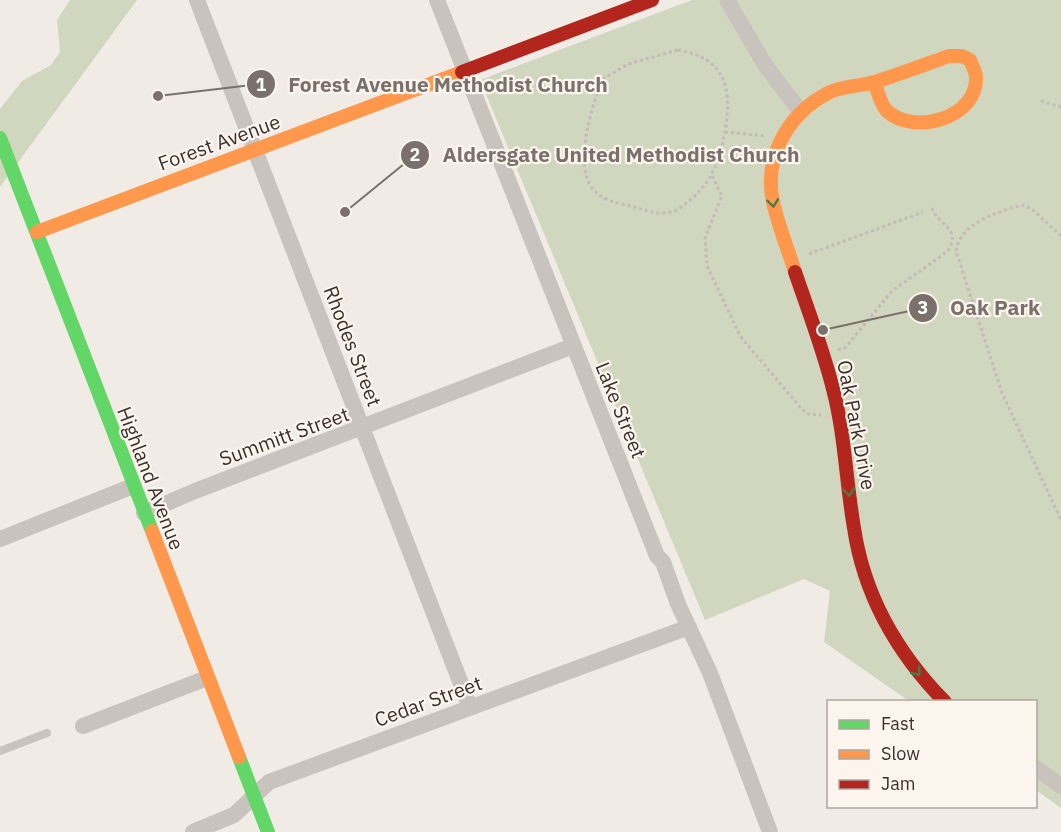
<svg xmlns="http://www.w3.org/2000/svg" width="1061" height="832" font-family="'IBM Plex Sans',sans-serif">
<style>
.green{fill:#d1d6bf}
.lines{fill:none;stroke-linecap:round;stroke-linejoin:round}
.path{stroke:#c2bbb6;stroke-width:3;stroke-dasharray:3 3;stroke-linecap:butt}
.lane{stroke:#c9c3be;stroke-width:8}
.street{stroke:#c9c3be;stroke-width:16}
.fast{stroke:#63d668;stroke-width:14}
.slow{stroke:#ff974d;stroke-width:14}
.jam{stroke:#b3261e;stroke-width:14}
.oneway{stroke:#4d7b46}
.labels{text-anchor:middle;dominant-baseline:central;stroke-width:4.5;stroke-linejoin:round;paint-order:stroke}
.street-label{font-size:20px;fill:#3b302b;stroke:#fbf5ee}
.leader{fill:none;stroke:#7a716c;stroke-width:2}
.callout-dot{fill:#7a716c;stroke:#fbf5ee;stroke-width:2}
.mark-label{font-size:18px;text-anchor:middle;font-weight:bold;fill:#fff}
.callout-label{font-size:21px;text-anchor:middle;font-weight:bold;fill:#7a716c;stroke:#fbf5ee;stroke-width:4.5;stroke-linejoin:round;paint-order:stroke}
</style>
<rect width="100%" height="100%" fill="#f0ebe5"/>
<!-- green -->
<path class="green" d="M70 0H137L0 187V109L22 81 51 65 60 52 57 20Z
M692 0H1061V808L1036 790V702L909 701 824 642 830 591 804 579 705 620 480 80Z"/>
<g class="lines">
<!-- path -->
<path class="path" d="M678 50C725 58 733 88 725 131 719 164 710 187 681 207 666 218 650 212 634 207 619 203 602 201 593 189 573 166 592 104 603 79L628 64Z
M1041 101 1061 107
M725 132 765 136
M712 176 722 196 705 238 707 266 740 336 800 407 807 414 821 415
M1061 236 1033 210 1023 205C999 211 960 223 956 251L1002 393 1061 520
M809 254 923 212
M838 350 845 348 892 291 948 251C962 227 939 227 932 208"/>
<!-- lane -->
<path class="lane" d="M0 751 47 733"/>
<!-- street -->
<path class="street" d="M197 0 470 707
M437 0 657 556 663 562 678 604 710 673 770 832
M727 0 765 65 800 111
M144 513 195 491 573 346
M0 539 133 486
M83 726 207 678
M1036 768 1061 786
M193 832 234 815 269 782 689 627"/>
<!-- fast -->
<path class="fast" d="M0 138 152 531
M239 757 268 832"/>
<!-- slow -->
<path class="slow" d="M37 232 462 72
M795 272C788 249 778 225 773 202 763 155 790 112 830 92 843 86 861 86 875 82 900 74 924 65 949 56H962L970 60C972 65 976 72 976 77 978 118 914 136 887 111 880 104 878 91 874 82
M152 531 239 757"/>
<!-- jam -->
<path class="jam" d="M462 72 652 0
M795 272C808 310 823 349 833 389 845 434 846 482 854 528 864 595 898 654 945 702"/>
</g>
<!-- one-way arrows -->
<defs><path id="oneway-chevron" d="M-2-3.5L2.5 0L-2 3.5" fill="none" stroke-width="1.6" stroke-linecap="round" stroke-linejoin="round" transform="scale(1.5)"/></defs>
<g class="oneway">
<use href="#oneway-chevron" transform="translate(773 203) rotate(83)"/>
<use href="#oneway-chevron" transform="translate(849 492) rotate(83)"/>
<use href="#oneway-chevron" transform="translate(917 672) rotate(51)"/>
</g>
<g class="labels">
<!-- street labels -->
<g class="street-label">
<text transform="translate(219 142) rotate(-20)">Forest Avenue</text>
<text transform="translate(353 346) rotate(69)">Rhodes Street</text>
<text transform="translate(621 410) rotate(68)">Lake Street</text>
<text transform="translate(857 425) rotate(79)">Oak Park Drive</text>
<text transform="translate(284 436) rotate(-20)">Summitt Street</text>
<text transform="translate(151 478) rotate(69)">Highland Avenue</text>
<text transform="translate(428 701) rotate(-20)">Cedar Street</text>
</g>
</g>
<!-- callouts -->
<path class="leader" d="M158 96L261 84M345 212L415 155M823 330L923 308"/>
<g class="callout-dot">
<circle cx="158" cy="96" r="6"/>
<circle cx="345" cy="212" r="6"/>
<circle cx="823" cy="330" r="6"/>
<circle cx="261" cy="84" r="15"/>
<circle cx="415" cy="155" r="15"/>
<circle cx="923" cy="308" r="15"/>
</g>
<g class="mark-label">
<text x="261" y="91">1</text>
<text x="415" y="161">2</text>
<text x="923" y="314">3</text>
</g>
<g class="callout-label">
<text x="448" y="92">Forest Avenue Methodist Church</text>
<text x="621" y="162">Aldersgate United Methodist Church</text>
<text x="995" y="315">Oak Park</text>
</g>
<!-- legend -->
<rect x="827" y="700" width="210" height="108" fill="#fbf5ee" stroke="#aea6a0" stroke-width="1.5"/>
<rect x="839" y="720" width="30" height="9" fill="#63d668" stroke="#aea6a0" stroke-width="1.5"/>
<text x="881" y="730" font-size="18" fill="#3b302b">Fast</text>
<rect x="839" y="750" width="30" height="9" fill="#ff974d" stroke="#aea6a0" stroke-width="1.5"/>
<text x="881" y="760" font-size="18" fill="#3b302b">Slow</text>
<rect x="839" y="780" width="30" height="9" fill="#b3261e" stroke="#aea6a0" stroke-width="1.5"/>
<text x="881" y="790" font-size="18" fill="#3b302b">Jam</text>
</svg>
